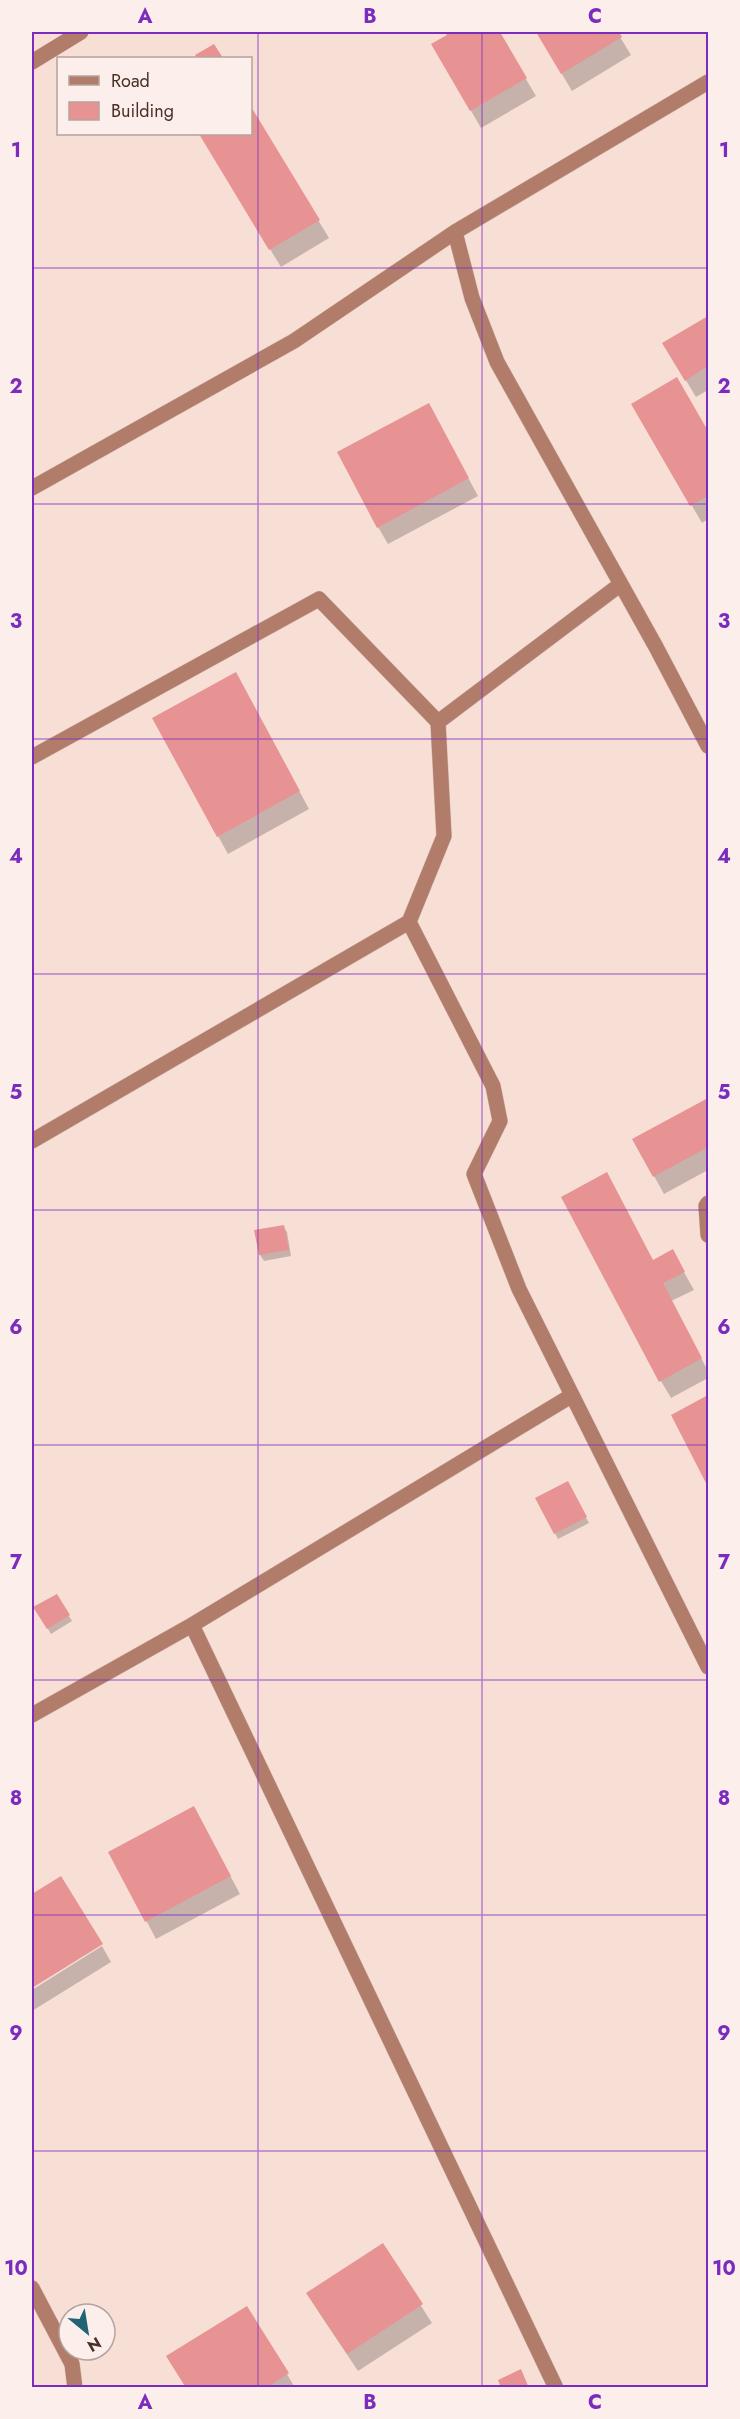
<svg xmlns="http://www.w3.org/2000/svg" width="740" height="2419" font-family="Jost,sans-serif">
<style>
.shadow{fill:#0003}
.building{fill:#e79293}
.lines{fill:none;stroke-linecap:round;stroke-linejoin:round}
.minor-casing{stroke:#d5bcb3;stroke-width:16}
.minor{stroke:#b27c6a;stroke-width:15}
.grid{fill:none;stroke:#7b2cbf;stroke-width:1.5;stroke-opacity:0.55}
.neatline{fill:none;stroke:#7b2cbf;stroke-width:2}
.grid-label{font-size:20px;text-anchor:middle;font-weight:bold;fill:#7b2cbf}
</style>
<rect width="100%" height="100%" fill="#f8dfd6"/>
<!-- shadow -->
<path class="shadow" d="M446 32H498L536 96 481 128 433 45 448 36Z
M537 32H617L631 55 572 91Z
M250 108 329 238 281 267 200 134H250Z
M708 318V390L696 397 664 344Z
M677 379 708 434V519L702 523 633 404Z
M438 422 478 496 388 544 378 527Z
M246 692 309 809 228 854 218 836Z
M708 1100V1170L664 1194 634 1140Z
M283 1226 287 1232 291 1256 264 1261 260 1255 256 1232Z
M672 1251 694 1290 671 1301 708 1371V1378L671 1398 661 1381 653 1261Z
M708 1397V1484L673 1415Z
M567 1483 589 1523 558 1539 537 1499Z
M56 1596 72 1621 51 1634 36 1608Z
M203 1825 240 1894 156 1939 110 1852Z
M60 1878 101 1944 32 1986V1896Z
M102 1946 111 1962 32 2011V1990Z
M382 2245 432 2323 358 2371 318 2311Z
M287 2374 295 2388H187Z"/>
<!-- building -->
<path class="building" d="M444 32H500L527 78 470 111 431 44 447 35Z
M536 32H619L622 37 561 74Z
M214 44 223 58H197L195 55Z
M250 105 320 220 269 250 199 134H250Z
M708 316V366L685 381 662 343Z
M677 377 708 431V496L690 506 631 404Z
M429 403 469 478 377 528 337 452Z
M236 672 300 791 217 837 152 718Z
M708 1098V1147L653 1177 632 1139Z
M607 1172 653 1260 673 1249 685 1272 663 1283 702 1358 659 1382 561 1197Z
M284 1225 289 1250 259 1255 254 1230Z
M708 1395V1487L671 1415Z
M568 1481 587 1517 554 1534 535 1498Z
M57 1594 70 1615 47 1629 33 1607Z
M194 1806 231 1876 145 1922 108 1852Z
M61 1876 103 1944 32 1988V1894Z
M383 2243 423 2304 347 2354 306 2293Z
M247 2306 289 2373 266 2388H186L166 2356Z
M521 2369 529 2388H501L498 2380Z"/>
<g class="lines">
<defs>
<path id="minor" d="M32 62 81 32
M455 232 472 298 497 362 656 647 708 746
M32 488 294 341 455 232 708 82
M438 722 621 584
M32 757 319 599 438 722 444 836 409 922 32 1141
M409 922 493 1086 500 1121 474 1174 519 1289 708 1667
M708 1203 706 1206 708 1235
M192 1625 556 2388
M32 1715 192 1625 571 1396
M32 2288 72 2364 75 2388"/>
</defs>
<!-- minor casing -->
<use href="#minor" class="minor-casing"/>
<!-- minor -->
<use href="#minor" class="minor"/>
</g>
<!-- grid -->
<path class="grid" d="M258 32V2388M482 32V2388M32 268H708M32 504H708M32 739H708M32 974H708M32 1210H708M32 1445H708M32 1680H708M32 1915H708M32 2151H708"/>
<!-- border -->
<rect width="740" height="2419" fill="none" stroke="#fcefeb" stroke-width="66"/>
<!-- legend -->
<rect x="57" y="57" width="195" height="78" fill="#fcefeb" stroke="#b4a39d" stroke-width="1.5"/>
<rect x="69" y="76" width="30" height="9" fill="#b27c6a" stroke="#b4a39d" stroke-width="1.5"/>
<text x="111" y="87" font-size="18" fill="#483028">Road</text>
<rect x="69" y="102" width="30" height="18" fill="#e79293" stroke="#b4a39d" stroke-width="1.5"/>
<text x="111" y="117" font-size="18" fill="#483028">Building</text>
<!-- north arrow -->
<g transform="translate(87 2332) rotate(150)"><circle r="28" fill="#fcefeb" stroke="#b4a39d" stroke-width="1.5"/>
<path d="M0-4.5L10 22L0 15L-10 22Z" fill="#1f6375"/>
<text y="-9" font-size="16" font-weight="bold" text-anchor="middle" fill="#483028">N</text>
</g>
<rect x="33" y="33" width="674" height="2353" class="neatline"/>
<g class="grid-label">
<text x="145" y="23">A</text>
<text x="370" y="23">B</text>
<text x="595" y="23">C</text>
<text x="16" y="157">1</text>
<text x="724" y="157">1</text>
<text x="16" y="393">2</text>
<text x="724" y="393">2</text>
<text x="16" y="628">3</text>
<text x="724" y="628">3</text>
<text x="16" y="863">4</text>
<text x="724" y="863">4</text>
<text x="16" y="1099">5</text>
<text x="724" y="1099">5</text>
<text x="16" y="1334">6</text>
<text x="724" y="1334">6</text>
<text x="16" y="1569">7</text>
<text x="724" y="1569">7</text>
<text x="16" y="1805">8</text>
<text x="724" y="1805">8</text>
<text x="16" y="2040">9</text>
<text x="724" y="2040">9</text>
<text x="16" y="2275">10</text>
<text x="724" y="2275">10</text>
<text x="145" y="2409">A</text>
<text x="370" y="2409">B</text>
<text x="595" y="2409">C</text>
</g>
</svg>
